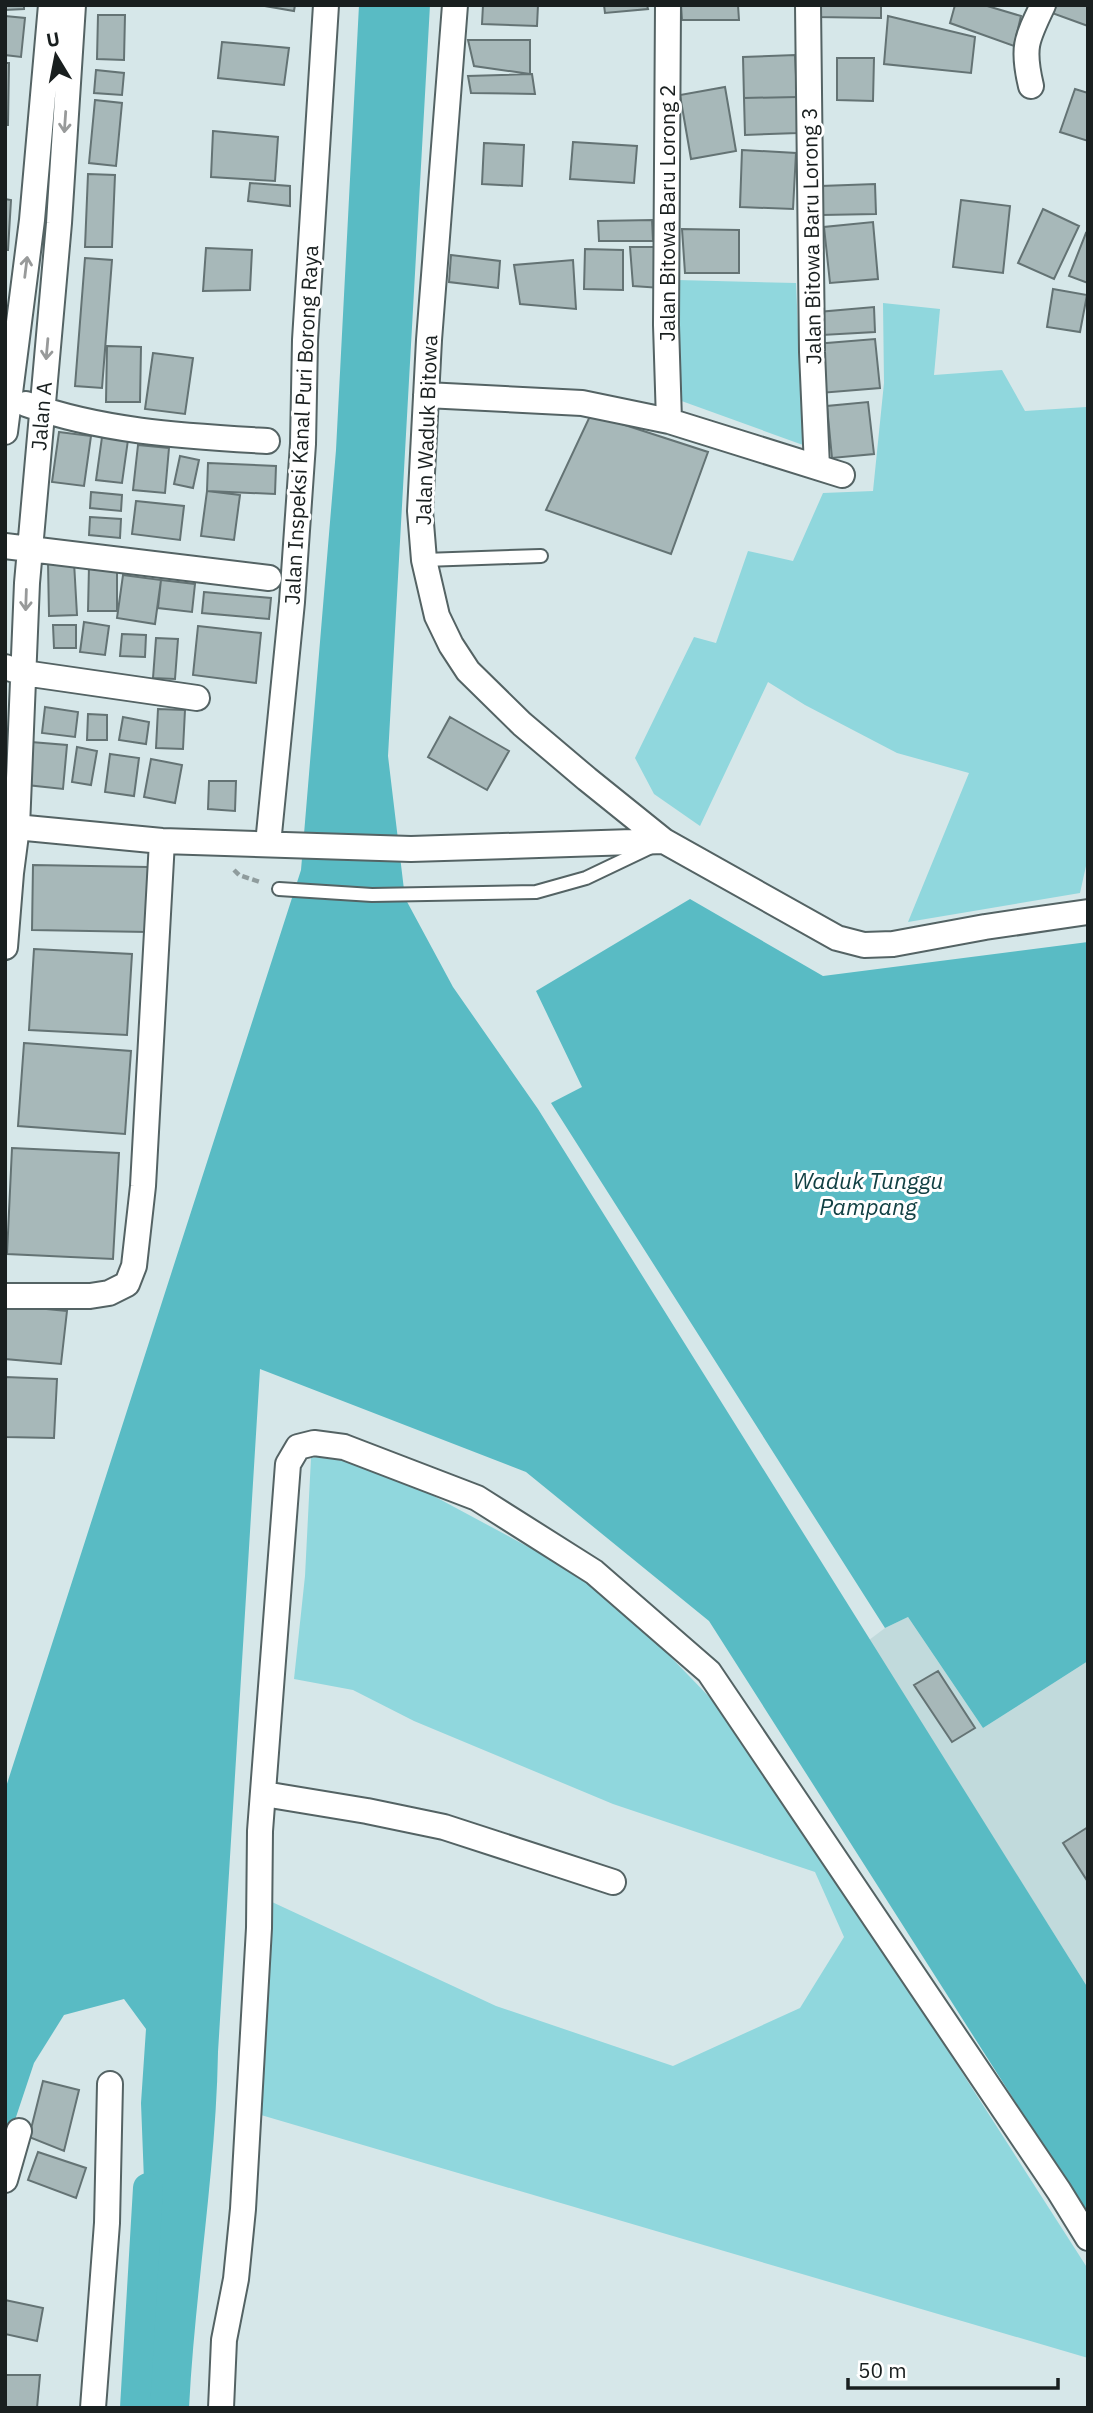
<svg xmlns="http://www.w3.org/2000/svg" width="1093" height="2413" font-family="'IBM Plex Sans',sans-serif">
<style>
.built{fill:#c1dadc}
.green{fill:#90d7dd}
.water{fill:#59bbc4}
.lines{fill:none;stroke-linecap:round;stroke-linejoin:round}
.canal{stroke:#59bbc4;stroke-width:30}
.building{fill:#a7b8b9;stroke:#647374;stroke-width:2}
.lane-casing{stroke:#546364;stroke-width:16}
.street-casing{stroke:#546364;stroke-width:28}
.path{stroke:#8f9c9d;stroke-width:4.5;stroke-dasharray:7 3.5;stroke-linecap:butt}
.lane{stroke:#fff;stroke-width:12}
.street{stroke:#fff;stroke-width:24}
.oneway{stroke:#989a9a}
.labels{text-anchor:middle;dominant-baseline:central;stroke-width:6;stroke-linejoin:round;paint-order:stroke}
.street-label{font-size:21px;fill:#191f1f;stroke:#fff}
.water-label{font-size:23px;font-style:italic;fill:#124144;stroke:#fff}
</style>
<rect width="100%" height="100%" fill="#d6e7e9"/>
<!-- built -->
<path class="built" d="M908 1617 983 1728 1088 1661V1988L869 1640 885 1628Z"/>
<!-- green -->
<path class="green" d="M677 280 796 283 803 445 676 399Z
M883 303 940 309 934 375 1002 370 1025 411 1086 407 1088 857 1080 893 908 922 969 773 897 753 805 705 768 682 700 826 654 794 635 758 694 637 716 643 748 551 793 561 823 493 873 491 884 383Z
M350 1451 603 1587 720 1708 831 1868 1088 2269V2358L261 2115 272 1902 496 2006 673 2066 800 2008 844 1937 815 1872 613 1804 414 1721 353 1690 294 1679 305 1576 311 1458Z"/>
<!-- water -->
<path class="water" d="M359 5H430L388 756 405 898 453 987 538 1109 1088 1988V2216L709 1621 526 1472 260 1369 218 2052C216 2171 195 2289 189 2408H144L151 2361 141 2103 146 2029 124 1999 64 2015 34 2063 5 2150V1790L301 870 336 450Z
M690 899 823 976 1088 942V1661L983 1728 908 1617 885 1628 551 1103 582 1087 536 991Z"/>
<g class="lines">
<!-- canal -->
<path class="canal" d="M135 2408 148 2188"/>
</g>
<!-- building -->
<path class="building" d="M5 5H24V9L5 10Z
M259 5H295L294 11Z
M483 5H538L537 26 482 24Z
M604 5H647L648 9 605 13Z
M681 5H738L739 20H682Z
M816 5H881V18L816 17Z
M955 5H984L1021 16 1014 46 950 23Z
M1056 5H1088V26L1052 13Z
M98 15H125L124 60 97 59Z
M5 16 25 18 21 57 5 55Z
M888 16 975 37 971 73 884 64Z
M468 40H530V74L474 66Z
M222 42 289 48 284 85 218 78Z
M795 55 797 97 744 98 743 57Z
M837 58H874L873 101 837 100Z
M5 63H9L8 125H5Z
M96 70 124 73 122 95 94 93Z
M530 74H532L535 94 471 93 468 76Z
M725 87 736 151 691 159 680 95Z
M1075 89 1088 93V141L1060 132Z
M797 97 798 133 745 135 744 98Z
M95 100 122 103 116 166 89 163Z
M213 131 278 137 275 181 211 177Z
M573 142 637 146 634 183 570 179Z
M484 143 524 145 522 186 482 184Z
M742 150 796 153 793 209 740 207Z
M88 174 115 175 112 247H85Z
M250 183 290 186V206L248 201Z
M875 184 876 214 822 215 821 186Z
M5 199 11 200 8 250H5Z
M961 200 1010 206 1003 273 953 267Z
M1043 209 1079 226 1054 279 1018 263Z
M652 220 653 241H599L598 221Z
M873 222 878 279 830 283 824 227Z
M682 229 739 230V273H685Z
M1086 233 1088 234V283L1069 276Z
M630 247H664L661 288 633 286Z
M206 248 252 250 250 290 203 291Z
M585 249 623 250V290L584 289Z
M451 255 500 261 498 288 449 282Z
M85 258 112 260 102 388 75 386Z
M573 260 576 309 520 304 514 265Z
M1053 289 1087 295 1080 332 1047 327Z
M874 307 875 332 822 335 818 312Z
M875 339 880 388 820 393 815 344Z
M107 346 141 347 140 402H106Z
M153 353 193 358 185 414 145 409Z
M868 402 874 454 832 458 827 406Z
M591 414 708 452 671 554 546 510Z
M59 432 91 436 84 486 52 482Z
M102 437 128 440 122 483 96 480Z
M138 445 169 448 165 493 133 490Z
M180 456 199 460 193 488 174 484Z
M208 463 276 466 275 494 207 491Z
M207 491 240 495 234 540 201 536Z
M91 492 122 495 121 511 90 508Z
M136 501 184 506 180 540 132 534Z
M90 517 121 519 120 538 89 535Z
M74 562 77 615 49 616 48 563Z
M89 566H117V611H88Z
M123 575 161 580 155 624 117 618Z
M161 580 195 584 192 612 158 608Z
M204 592 271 598 269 619 202 613Z
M84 622 109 626 105 655 80 652Z
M53 625H76V648H54Z
M198 626 261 633 256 683 193 675Z
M122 634 146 635 145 657 120 656Z
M156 638 178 639 175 679 153 678Z
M45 707 78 712 75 737 42 733Z
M158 709 185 710 183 749 156 748Z
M88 714 107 715V740H87Z
M123 717 149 722 146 744 119 740Z
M450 717 509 751 487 790 428 757Z
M31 742 67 745 63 789 27 785Z
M77 747 97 751 91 785 72 782Z
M110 754 139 758 134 796 105 792Z
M151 759 182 765 175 803 144 797Z
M209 781H236L235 811 208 809Z
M33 865 148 867 147 932 32 930Z
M34 949 132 954 127 1035 29 1030Z
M24 1043 131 1051 125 1134 18 1126Z
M12 1148 119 1153 113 1259 7 1254Z
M5 1305 67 1311 61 1364 5 1359Z
M5 1377 57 1379 54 1438 5 1437Z
M938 1671 975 1728 952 1742 914 1685Z
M1088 1827V1882L1063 1843Z
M43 2081 79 2090 64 2151 29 2137Z
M38 2152 86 2168 76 2198 28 2180Z
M5 2300 43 2308 37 2341 5 2334Z
M5 2375H40L37 2408H5Z"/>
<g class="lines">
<defs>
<path id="lane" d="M424 560 541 556
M279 889 372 895 536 892 586 878 651 847"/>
<path id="street" d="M455 5 429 340 420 511 424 560 437 616 451 645 468 671 522 724 587 779 664 841 837 938 864 945 893 944 985 927 1088 912
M668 5 666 325 669 421
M808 5 812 352 817 467
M1031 86C1022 48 1026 40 1043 5
M426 395 582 403 669 421 842 475
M26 404C104 432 185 436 267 441
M5 432 32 220 51 5
M5 546 269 578
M5 667 24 673 197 698
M5 826 162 841 411 849 664 841
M268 844 292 602 303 444 305 340 326 5
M5 947 11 873 17 827 27 583 59 223 73 5
M5 1296H90L109 1293 127 1284 134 1266 143 1186 162 841
M264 1794 367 1811 444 1827 613 1882
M5 2180 19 2131
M93 2408 107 2223 110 2084
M221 2408 224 2340 236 2279 243 2209 259 1928 260 1831 288 1464 298 1447 314 1443 344 1447 477 1498 594 1572 709 1672 1059 2191 1088 2238"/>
</defs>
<!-- lane casing -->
<use href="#lane" class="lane-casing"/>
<!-- street casing -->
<use href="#street" class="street-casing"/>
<!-- path -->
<path class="path" d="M234 870 239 875 260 882"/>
<!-- lane -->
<use href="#lane" class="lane"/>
<!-- street -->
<use href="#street" class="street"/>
</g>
<!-- one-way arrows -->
<defs><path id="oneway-shaft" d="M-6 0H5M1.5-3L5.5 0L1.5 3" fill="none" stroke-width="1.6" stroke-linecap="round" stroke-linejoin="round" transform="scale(1.75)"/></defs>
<g class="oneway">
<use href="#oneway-shaft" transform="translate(65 122) rotate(94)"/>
<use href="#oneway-shaft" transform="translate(26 267) rotate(-83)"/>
<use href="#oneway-shaft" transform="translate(47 349) rotate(95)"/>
<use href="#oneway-shaft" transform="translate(26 600) rotate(92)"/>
</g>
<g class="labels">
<!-- street labels -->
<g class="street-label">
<text transform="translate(667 213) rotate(-90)">Jalan Bitowa Baru Lorong 2</text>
<text transform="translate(811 236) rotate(-91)">Jalan Bitowa Baru Lorong 3</text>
<text transform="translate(41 416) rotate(-85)">Jalan A</text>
<text transform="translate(301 425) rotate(-87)">Jalan Inspeksi Kanal Puri Borong Raya</text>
<text transform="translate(426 430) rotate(-88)">Jalan Waduk Bitowa</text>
</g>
<!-- water labels -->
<g class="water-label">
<text x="868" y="1180">Waduk Tunggu<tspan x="868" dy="26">Pampang</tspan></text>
</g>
</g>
<!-- border -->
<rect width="1093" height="2413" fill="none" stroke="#191f1f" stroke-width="14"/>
<!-- north arrow -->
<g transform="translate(56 56) rotate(350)" stroke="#ffffff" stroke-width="5" paint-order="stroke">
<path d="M0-5L12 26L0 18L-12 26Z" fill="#191f1f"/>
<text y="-10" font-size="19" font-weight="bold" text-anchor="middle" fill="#191f1f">U</text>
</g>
<!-- scale -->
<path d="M848 2378v10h210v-10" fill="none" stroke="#191f1f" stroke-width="3.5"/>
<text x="858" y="2378" font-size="21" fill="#191f1f" stroke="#ffffff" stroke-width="5" paint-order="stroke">50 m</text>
</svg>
